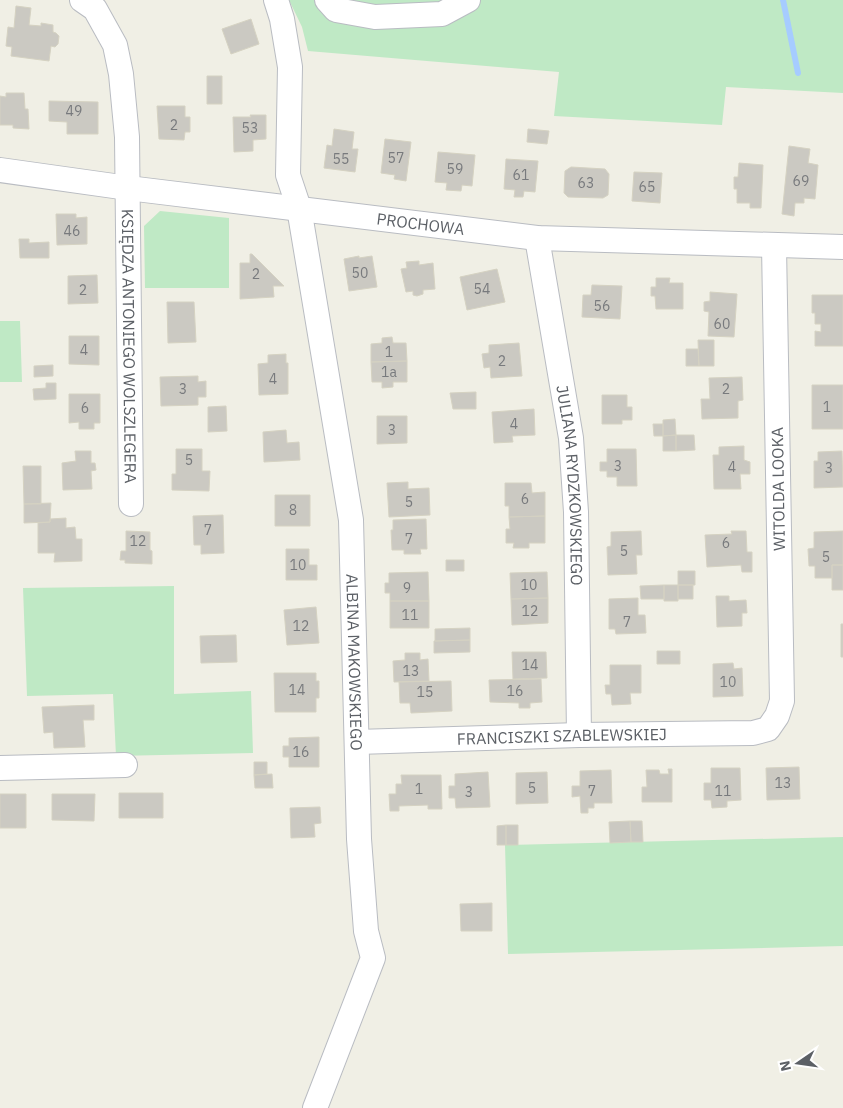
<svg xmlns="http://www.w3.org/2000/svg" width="843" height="1108" font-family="'IBM Plex Sans',sans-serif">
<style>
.green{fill:#bfe9c5}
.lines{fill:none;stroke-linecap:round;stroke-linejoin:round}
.stream{stroke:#a6ccff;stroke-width:6}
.building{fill:#cbc9c2;stroke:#d5d2c2}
.minor-casing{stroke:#b9bcc2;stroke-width:26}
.minor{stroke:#fff;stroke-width:24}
.labels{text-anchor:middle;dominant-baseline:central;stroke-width:4;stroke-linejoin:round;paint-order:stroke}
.number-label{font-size:14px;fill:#787a7d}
.street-label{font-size:16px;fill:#5c6066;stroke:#fff}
</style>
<rect width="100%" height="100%" fill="#f0efe5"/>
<!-- green -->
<path class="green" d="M289 0H843V93L726 87 722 125 554 116 559 72 308 51 302 27Z
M160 211 229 218V288H145L144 226Z
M0 321H20L22 382H0Z
M174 586V694L251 691 253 753 116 756 113 694 27 696 23 588Z
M843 837V946L508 954 505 845Z"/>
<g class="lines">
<!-- stream -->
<path class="stream" d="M783 0 798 73"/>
</g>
<!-- building -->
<path class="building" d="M16 6 31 8 29 25 41 26V23L53 25V32L56 33 59 36 58 44 55 47 51 46 49 61 11 56 12 47 6 46 8 27 14 28Z
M251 19 259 44 231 54 222 29Z
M207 76H222V104H207Z
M6 93H24L25 109H28L29 129 13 128V125H0V96L6 97Z
M49 101 98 102V134H67V122L49 121Z
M157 106H185V117H190V132H185L184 140 159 139Z
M250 115H266V139L253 140V151L234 152 233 117H251Z
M334 129 354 132 352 149H358L355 172 324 168 327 145 332 146Z
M528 129 549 131 547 144 527 142Z
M385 139 411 142 406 181 394 179 395 175 381 173Z
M789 146 810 149 808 163 818 165 815 199 804 198V203H795L794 216 782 214Z
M438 152 475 155 472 186 462 185 461 191 446 190 447 183 435 182Z
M506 159 538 161 535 192 524 191 523 197H514L515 190 504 189Z
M739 163 763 165 761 208H750V203H737V189H734V177H738Z
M571 167 605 169 609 174 608 195 603 198 568 197 564 193 565 171Z
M634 172 662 173 660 203 632 201Z
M56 214H76V218L87 217V244L57 245Z
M19 239H29V243L49 242V258H20Z
M250 254H252L284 286H273L274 297 240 299V263H250Z
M359 256V258L372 256 377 287 349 291 344 259Z
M419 261V265L433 263 435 289 423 290V294L417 296 413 295V291L406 292 401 269 407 268 406 262Z
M497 269 505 302 467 310 460 277Z
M97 275 98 303 68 304V276Z
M656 278H670L669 283H683V309H656L655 296H651V287H656Z
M592 285 622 286 620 319 582 317 583 295H591Z
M710 292 737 294 734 337 708 336 709 312 704 311V302L710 301Z
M812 295H843V346H815V331L821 332V324H815V313H812Z
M167 302H194L196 342 168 343Z
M69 336H99V365L69 364Z
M392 337 393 343H406L407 361 371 362V344L382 343V338Z
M698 340H714V366H699Z
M519 343 522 376 491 378 490 367 484 368 482 354 489 353V345Z
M686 349H698L699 366H686Z
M286 354V363H288V394L259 395 258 364 268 363V355Z
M407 361V382H393V387L382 388V382H372L371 362Z
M53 365V376L34 377V366Z
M198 376V382L206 381V397H198V405L161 406 160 377Z
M742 377 743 400 738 401V418L702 419 701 399H710L709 378Z
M46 383H56V399L34 400 33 389 46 388Z
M812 385H843V429H812Z
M476 392V409H453L450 393Z
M69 394H100V423H94V429H79V422L69 423Z
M602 395H627V407H632V420H622V424H602Z
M226 406 227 431 208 432V407Z
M534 409 535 435 512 436 513 442 494 443 492 412Z
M377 416H407V443L377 444Z
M675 419 676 435 663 436V420Z
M653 424H663V436H654Z
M286 430 287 443 299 442 300 460 264 462 263 432Z
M676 435H694L695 450 676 451Z
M676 435V451H663V436Z
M744 446V460L750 462V474H740L741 489H714L713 455H719V447Z
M176 449H202V471H210L209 491 172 490V474H176Z
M607 449H636L637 486H617V477H607V471H600V462H607Z
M75 451H91V463H95L96 470 91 471 92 489 63 490 62 463 76 461Z
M842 451 843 487 814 488V461H818V452Z
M23 466H41V504H24Z
M408 482V489L429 488 430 515 389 517 387 483Z
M505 483H531L532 493 545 492V516L509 517V506H505Z
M275 495H310V526H275Z
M51 503 50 522 24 523V504Z
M223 515 224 553 201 554V545H194L193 516Z
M545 516V543H529V548H513L514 543H506V529H510L509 517Z
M66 518V528L75 527 76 539H82V561L54 562 55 553H38V523L50 522V519Z
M426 519 427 549H420L421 554H404V550H392L391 530H393V520Z
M126 531 150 532V550L152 551V564L125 563V560H120L121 551H126Z
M641 531 642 555H636L637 574 608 575 607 547 611 546V532Z
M731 531H746L747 552H752V572H742L741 565 707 567 705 535 732 534Z
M843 531V565H832V578H815V566H809L808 549 814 548V532Z
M286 549H309V565H317V580H286Z
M446 560H464V571H446Z
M832 565H843V590H832Z
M678 571H695V585H678Z
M428 572 429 601H390V593H385V583H389V573Z
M547 572 548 598 511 599 510 573Z
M664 585H678V601H664Z
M664 585V599H641L640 586Z
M678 585H693V599H678Z
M716 596H729V601L746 600 747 613H742V626L717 627Z
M548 598V623L512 625 511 599Z
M638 598V615H645L646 633 616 634 615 629H609V599Z
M390 601H429V628H390Z
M316 607 319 643 287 645 284 610Z
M841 624H843V657H841Z
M470 628V640L435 641V629Z
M236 635 237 662 201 663 200 636Z
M470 640V652L434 653V641Z
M657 651H680V664H657Z
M512 652H546L547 678 513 679Z
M405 653H420V660L428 659 429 681 394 682 393 661 405 660Z
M733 663 734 669 742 668 743 696 713 697V664Z
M610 665H641V693H630L631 704 612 705 611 694H606L605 685H610Z
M274 673H316V681H319V698H316V712H275Z
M541 679 542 702 530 703V708H519V703L490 702 489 680Z
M451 681 452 711 411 713 410 703H400L399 682Z
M94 705V720H83L85 747 54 748 53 732 44 733 42 707Z
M319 737V767H289V757H283V746H289V738Z
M254 762H267V774L254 775Z
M799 767 800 799 767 800 766 768Z
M711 768H740L741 800 727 801V807L712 808 711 800H704V783H711Z
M668 769H672V802H642V787H647L646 770H659L660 774H669Z
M611 770 612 803H594V808H588V813H581L580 796 572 797V786H580V771Z
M488 772 490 807 456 808 455 798H449V786H455V774Z
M547 772 548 803 516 804V773Z
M272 774 273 788H255L254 775Z
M401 775H441L442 809H428V805L399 806V811H390L389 794H396V784H402Z
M119 793H163V818H119Z
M0 794H26V828H0Z
M52 794H95L94 821 52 820Z
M320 807 321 823 314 824 315 837 291 838 290 808Z
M630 821 631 842 610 843 609 822Z
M630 821H642L643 842H631Z
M506 825H518V845H506Z
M506 825V845H497V826Z
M492 903V931H461L460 904Z"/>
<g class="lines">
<defs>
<g id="minor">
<path id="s1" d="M82 0 95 9 115 45 121 74 127 137 131 504"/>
<path id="s2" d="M276 0 282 19 290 67 288 175 299 208 351 520 359 839 366 931 373 958 315 1108"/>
<path d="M327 0 336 10 375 17 442 14 468 0"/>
<path id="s3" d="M0 170 128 188 537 238 843 247"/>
<path id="s4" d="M537 238 571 438 576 512 579 735"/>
<path id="s5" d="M357 742 579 735 753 733 768 729 777 716 782 701 774 246"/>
<path d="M0 768 125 765"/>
</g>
</defs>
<!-- minor casing -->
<use href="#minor" class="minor-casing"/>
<!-- minor -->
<use href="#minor" class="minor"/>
</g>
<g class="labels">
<!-- number labels -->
<g class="number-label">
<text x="74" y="111">49</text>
<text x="174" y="125">2</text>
<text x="250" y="128">53</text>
<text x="396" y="158">57</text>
<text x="341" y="159">55</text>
<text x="455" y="169">59</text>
<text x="521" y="175">61</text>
<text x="801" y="181">69</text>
<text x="586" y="183">63</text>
<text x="647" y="187">65</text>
<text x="72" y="231">46</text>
<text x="360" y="273">50</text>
<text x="256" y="274">2</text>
<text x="482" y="289">54</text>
<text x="83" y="290">2</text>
<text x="602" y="306">56</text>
<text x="722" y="324">60</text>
<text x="84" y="350">4</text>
<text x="389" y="352">1</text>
<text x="502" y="361">2</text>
<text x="389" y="372">1a</text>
<text x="273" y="379">4</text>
<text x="183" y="389">3</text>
<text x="726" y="389">2</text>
<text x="827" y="407">1</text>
<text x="85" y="408">6</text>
<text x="514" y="424">4</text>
<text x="392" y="430">3</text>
<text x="189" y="460">5</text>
<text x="618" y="466">3</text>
<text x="732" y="467">4</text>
<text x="829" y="468">3</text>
<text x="525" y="499">6</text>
<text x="409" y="502">5</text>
<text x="293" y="510">8</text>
<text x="208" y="530">7</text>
<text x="409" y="539">7</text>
<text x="138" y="541">12</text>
<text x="726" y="543">6</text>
<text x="624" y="551">5</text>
<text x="826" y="557">5</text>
<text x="298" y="565">10</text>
<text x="529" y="585">10</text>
<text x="407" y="588">9</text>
<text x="530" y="611">12</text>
<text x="410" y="615">11</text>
<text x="627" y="622">7</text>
<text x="301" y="626">12</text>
<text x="530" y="665">14</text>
<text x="411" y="671">13</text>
<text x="728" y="682">10</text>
<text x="297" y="690">14</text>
<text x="515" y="691">16</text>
<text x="425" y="692">15</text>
<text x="301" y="752">16</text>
<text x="783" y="783">13</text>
<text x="532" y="788">5</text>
<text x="419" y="789">1</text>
<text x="592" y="791">7</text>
<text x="723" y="791">11</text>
<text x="469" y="792">3</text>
</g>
<!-- street labels -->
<g class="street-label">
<text stroke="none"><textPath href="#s3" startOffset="424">PROCHOWA</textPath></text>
<text stroke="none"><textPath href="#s1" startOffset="359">KSIĘDZA ANTONIEGO WOLSZLEGERA</textPath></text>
<text stroke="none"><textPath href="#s4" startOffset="250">JULIANA RYDZKOWSKIEGO</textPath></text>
<text transform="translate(778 489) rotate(-91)">WITOLDA LOOKA</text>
<text stroke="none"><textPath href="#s2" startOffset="670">ALBINA MAKOWSKIEGO</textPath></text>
<text stroke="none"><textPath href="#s5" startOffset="205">FRANCISZKI SZABLEWSKIEJ</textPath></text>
</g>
</g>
<!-- north arrow -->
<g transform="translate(798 1063) rotate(257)" stroke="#ffffff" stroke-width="4" paint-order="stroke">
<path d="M0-4L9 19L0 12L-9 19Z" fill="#5c6066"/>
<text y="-8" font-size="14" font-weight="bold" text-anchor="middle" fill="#5c6066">N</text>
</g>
</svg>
